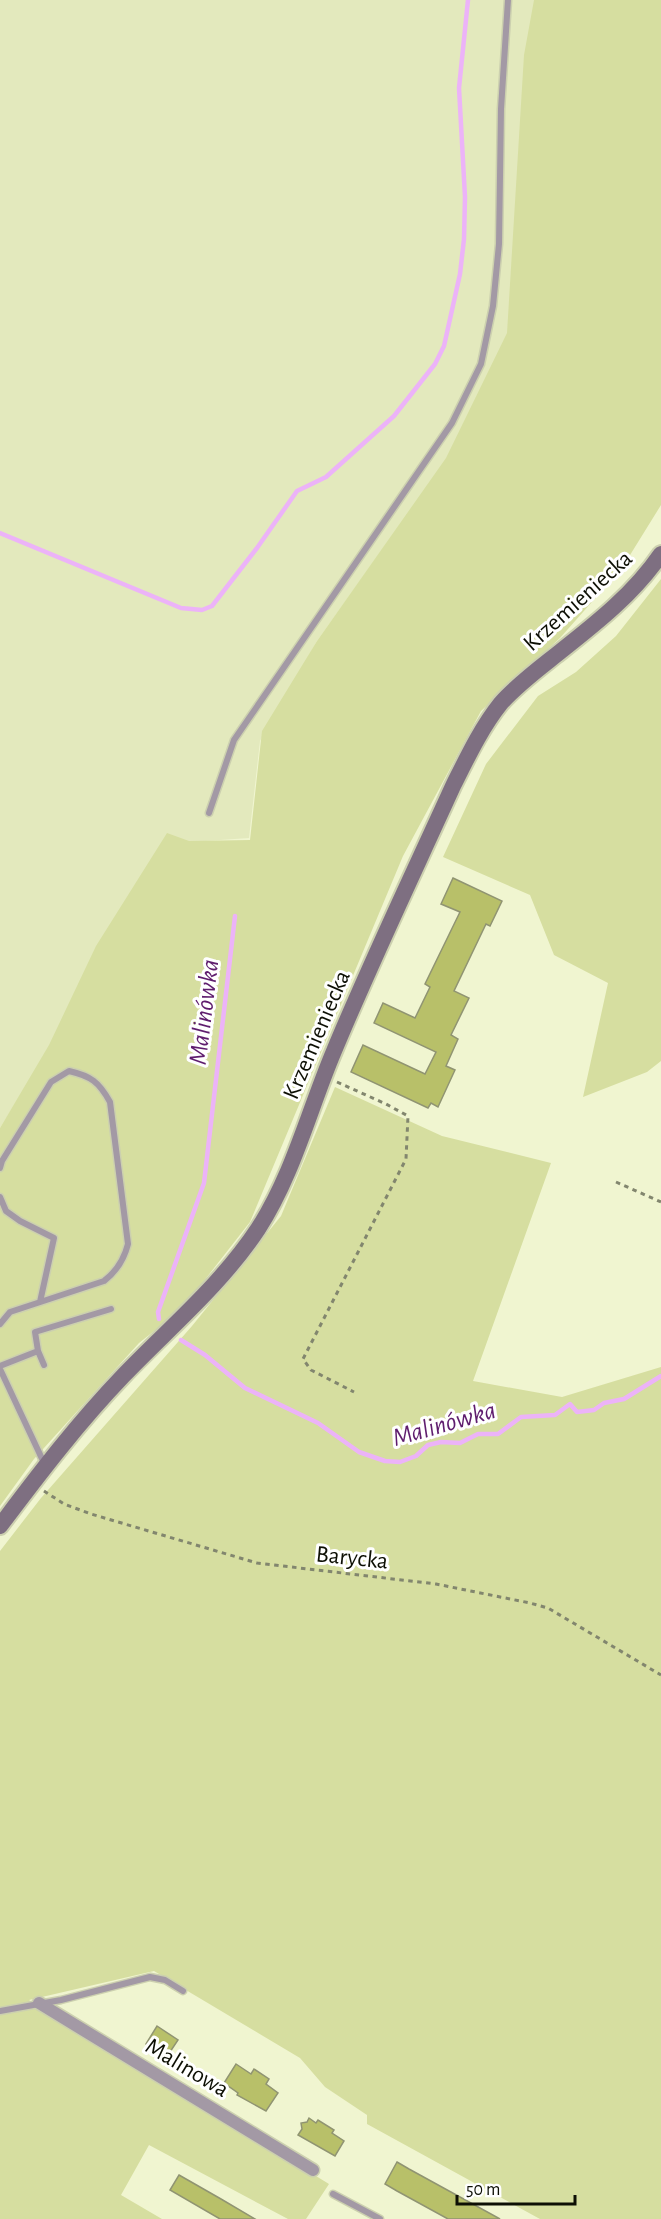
<svg xmlns="http://www.w3.org/2000/svg" width="661" height="2219" font-family="'Alegreya Sans',sans-serif">
<style>
.built{fill:#e3e9bd}
.green{fill:#d6dea0}
.lines{fill:none;stroke-linecap:round;stroke-linejoin:round}
.stream{stroke:#ecb3f8;stroke-width:4.5}
.building{fill:#b8c069;stroke:#909472;stroke-width:1.5}
.lane-casing{stroke:#ccd0af;stroke-width:9}
.street-casing{stroke:#ccd0af;stroke-width:15}
.secondary-casing{stroke:#ccd0af;stroke-width:20}
.path{stroke:#82866e;stroke-width:3;stroke-dasharray:4.5 4.5;stroke-linecap:butt}
.lane{stroke:#a399a5;stroke-width:6}
.street{stroke:#a399a5;stroke-width:12}
.secondary{stroke:#7e6f81;stroke-width:16}
.labels{text-anchor:middle;dominant-baseline:central;stroke-width:6;stroke-linejoin:round;paint-order:stroke}
.street-label{font-size:24px;fill:#0d0f04;stroke:#fff}
.water-label{font-size:26px;font-style:italic;fill:#5f1d6e;stroke:#fff}
</style>
<rect width="100%" height="100%" fill="#f0f5d0"/>
<!-- built -->
<path class="built" d="M0 0H535L509 331 446 460 317 641 260 741 249 838 191 842 51 1045 0 1128Z"/>
<!-- green -->
<path class="green" d="M534 0H661V505L622 568 560 638 481 711 403 856 250 1222 182 1309 139 1343 34 1459 0 1506V1128L49 1045 96 946 167 833 189 841 250 840 262 731 317 641 446 458 507 333 524 55Z
M661 579V1061L647 1072 583 1097 608 983 554 955 530 895 443 857 486 764 538 696 576 672 616 636Z
M335 1087 442 1136 551 1163 473 1381 562 1397 661 1367V2219H540L367 2124V2115L325 2087 300 2058 154 1971 29 2000 329 2184 306 2219H288L149 2145 121 2195 162 2219H0V1551L41 1498 192 1326 281 1216Z"/>
<g class="lines">
<!-- stream -->
<path class="stream" d="M0 533 181 608 202 610 212 606 257 548 297 491 326 477 394 416 435 364 444 346 460 274 464 239 465 197 459 88 468 0
M159 1319 158 1312 204 1183 235 916
M181 1340 205 1355 245 1388 318 1423 359 1452 385 1461 400 1462 416 1456 428 1445 441 1442 460 1443 478 1434H498L521 1417 555 1415 570 1404 577 1412 594 1410 604 1403 624 1399 661 1376"/>
</g>
<!-- building -->
<path class="building" d="M453 878 502 901 490 926 486 924 454 991 469 998 451 1035 458 1039 446 1066 455 1070 438 1107 431 1103 428 1108 351 1072 363 1045 425 1074 436 1052 374 1023 383 1003 415 1018 430 987 425 984 460 912 441 904Z
M157 2026 178 2040 168 2055 146 2044Z
M236 2064 251 2074 254 2069 269 2079 266 2084 278 2093 266 2111 237 2095 238 2093 224 2083Z
M309 2118 316 2123 318 2120 334 2130 332 2133 344 2141 335 2156 298 2135 302 2129 301 2123 307 2122Z
M397 2162 409 2169 500 2219H448L397 2191 385 2184Z
M179 2175 221 2199 255 2219H220L170 2190Z"/>
<g class="lines">
<defs>
<path id="lane" d="M209 813 234 740 452 423 481 364 493 306 499 244 501 109 508 0
M0 1168 2 1161 51 1082 69 1071C91 1076 99 1082 110 1102L128 1244C124 1260 117 1271 104 1281L10 1312 0 1324
M0 1197 6 1211 20 1221 54 1238 40 1302
M38 1351 44 1365
M0 1366 38 1351 35 1332 111 1309
M0 1369 44 1463
M0 2011 61 2000 150 1977 165 1980 183 1991
M333 2194 380 2219"/>
<path id="street" d="M39 2003 313 2170"/>
<path id="secondary" d="M0 1526C39 1474 78 1423 123 1376 169 1328 221 1285 258 1229 293 1175 309 1110 334 1051 371 962 413 874 453 786 467 758 481 728 501 703 517 685 537 670 556 655 594 625 633 595 661 554"/>
</defs>
<!-- lane casing -->
<use href="#lane" class="lane-casing"/>
<!-- street casing -->
<use href="#street" class="street-casing"/>
<!-- secondary casing -->
<use href="#secondary" class="secondary-casing"/>
<!-- path -->
<path class="path" d="M337 1082 386 1104 408 1116 406 1159 303 1359 311 1370 354 1392
M616 1182 661 1202
M44 1491 64 1504 91 1514 257 1563 436 1584 530 1603 548 1608 661 1675"/>
<!-- lane -->
<use href="#lane" class="lane"/>
<!-- street -->
<use href="#street" class="street"/>
<!-- secondary -->
<use href="#secondary" class="secondary"/>
</g>
<g class="labels">
<!-- street labels -->
<g class="street-label">
<text transform="translate(578 601) rotate(-42)">Krzemieniecka</text>
<text transform="translate(317 1035) rotate(-67)">Krzemieniecka</text>
<text transform="translate(352 1558) rotate(6)">Barycka</text>
<text transform="translate(187 2068) rotate(31)">Malinowa</text>
</g>
<!-- water labels -->
<g class="water-label">
<text transform="translate(204 1012) rotate(-83)">Malinówka</text>
<text transform="translate(444 1424) rotate(-16)">Malinówka</text>
</g>
</g>
<!-- scale -->
<path d="M457 2195v9h118v-9" fill="none" stroke="#0d0f04" stroke-width="3"/>
<text x="466" y="2195" font-size="18" fill="#0d0f04" stroke="#ffffff" stroke-width="4.5" paint-order="stroke">50 m</text>
</svg>
